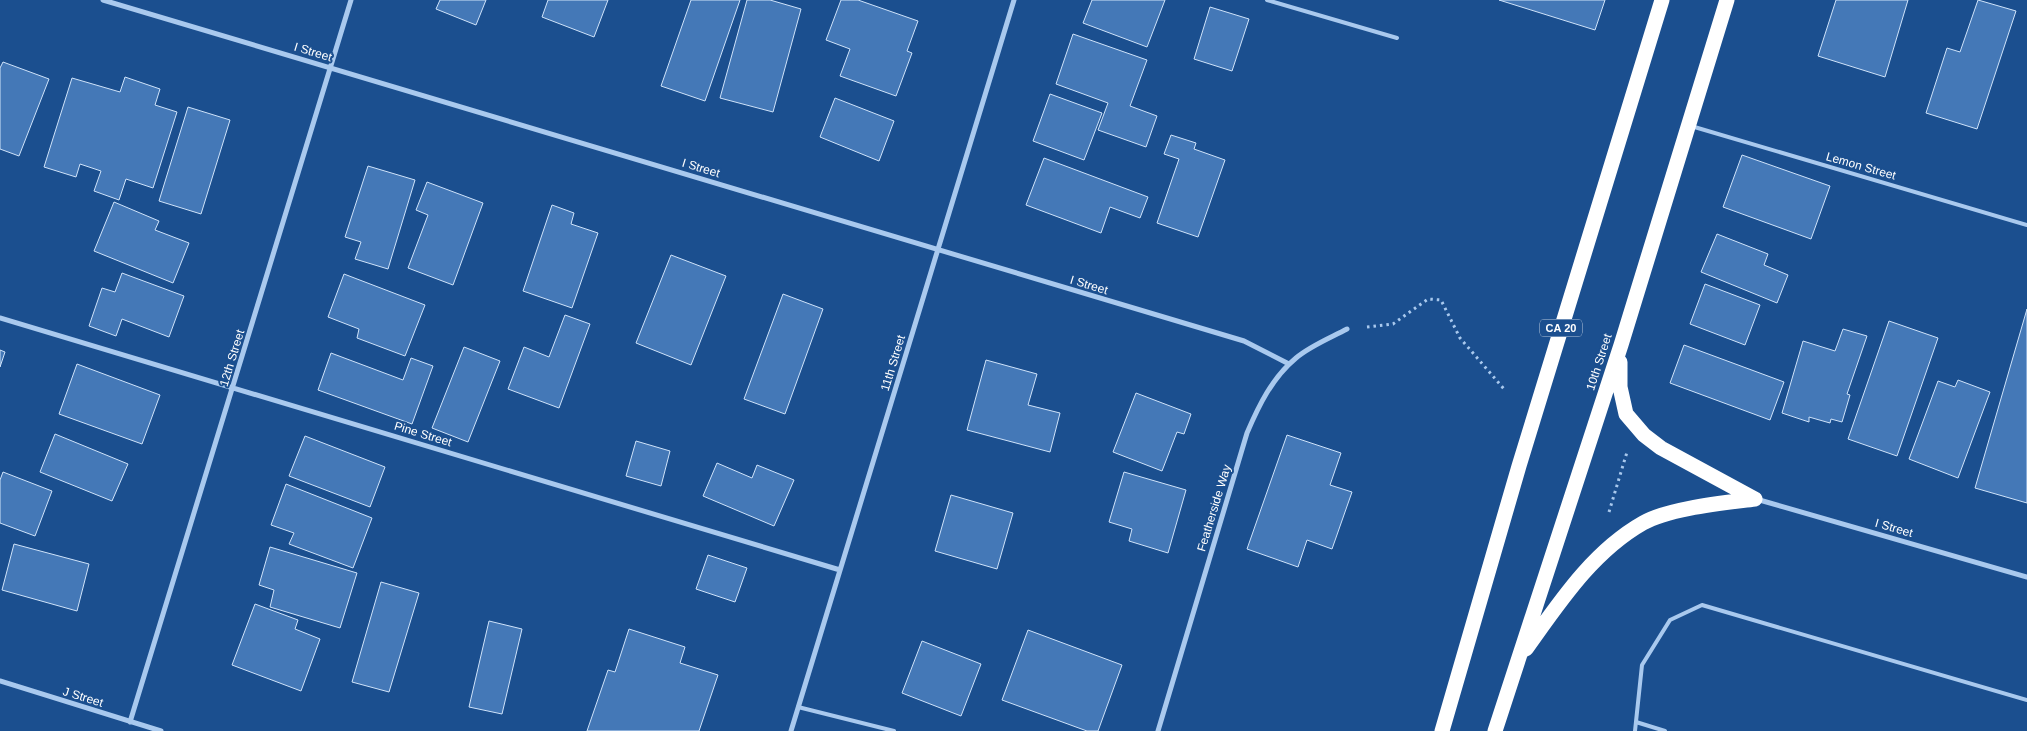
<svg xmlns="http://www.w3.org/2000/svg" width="2027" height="731" font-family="Arial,sans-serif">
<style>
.building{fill:#4478b7;stroke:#cfe3fa}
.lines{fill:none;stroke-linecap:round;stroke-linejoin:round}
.path{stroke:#a9c9ee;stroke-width:3;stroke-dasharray:2.5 4;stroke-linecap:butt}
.lane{stroke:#a9c9ee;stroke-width:4}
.street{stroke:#a9c9ee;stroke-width:5}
.highway{stroke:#fff;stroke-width:15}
.labels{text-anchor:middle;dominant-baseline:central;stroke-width:4;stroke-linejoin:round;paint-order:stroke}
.shield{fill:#1b4f8f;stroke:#bbcadd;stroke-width:1}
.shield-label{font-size:11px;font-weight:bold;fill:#fff}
.street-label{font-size:12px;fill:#fff;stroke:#1b4f8f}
</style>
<rect width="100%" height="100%" fill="#1b4f8f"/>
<!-- building -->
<path class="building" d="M440 0H486L476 25 436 9Z
M548 0H608L594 37 542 17Z
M691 0H740L705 101 661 86Z
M747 0H770L801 9 773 112 720 98Z
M841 0H858L918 21 907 51 912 53 896 96 840 76 850 49 826 40Z
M1092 0H1165L1147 47 1083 23Z
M1499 0H1605L1595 30Z
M1836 0H1908L1885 77 1818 56Z
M1978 0 2016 11 1977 129 1926 113 1947 48 1960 52Z
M1210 7 1249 19 1232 71 1194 59Z
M1073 34 1147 60 1130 106 1157 116 1146 147 1098 130 1108 103 1056 84Z
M3 62 49 79 19 156 0 149V68Z
M125 77 160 89 155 105 177 112 153 188 126 179 119 200 94 191 101 171 80 164 76 177 44 167 72 78 120 92Z
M1050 94 1102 113 1084 160 1033 141Z
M835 98 894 121 879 161 820 137Z
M188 107 230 120 201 214 159 201Z
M1171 135 1196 143 1194 149 1225 160 1198 237 1157 223 1179 159 1164 154Z
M1742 155 1830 186 1811 239 1723 207Z
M1044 158 1148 197 1140 218 1110 207 1101 233 1026 205Z
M368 166 415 180 388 269 355 259 361 242 345 237Z
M427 182 483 203 453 285 408 268 428 215 416 210Z
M114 202 159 221 155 230 189 243 173 283 94 251Z
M552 205 574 213 571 224 598 233 572 308 523 291Z
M1717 234 1768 254 1764 265 1788 275 1777 303 1701 272Z
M671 255 726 276 691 365 636 343Z
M122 273 184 296 169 337 122 319 116 336 89 326 102 288 115 292Z
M344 274 425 305 405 356 357 338 359 329 328 317Z
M1705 284 1760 305 1745 345 1690 324Z
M783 294 823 309 785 414 744 399Z
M2027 309V503L1975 488Z
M565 315 590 324 559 408 508 389 524 347 549 357Z
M1889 321 1938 338 1897 456 1848 439Z
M1843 329 1867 336 1847 394 1850 395 1842 422 1831 419 1830 423 1809 417V422L1782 413 1803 341 1835 351Z
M1684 345 1784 382 1770 420 1670 383Z
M464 347 500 361 468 442 432 428Z
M0 350 5 352 0 367Z
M331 353 403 380 411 358 433 366 412 424 318 390Z
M986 360 1037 374 1028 405 1060 413 1050 452 967 430Z
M77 364 160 395 142 444 59 414Z
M1958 380 1990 392 1958 478 1909 459 1938 381 1955 387Z
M1136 393 1191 414 1184 434 1177 432 1162 471 1113 452Z
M55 434 128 464 112 501 40 472Z
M1287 435 1341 453 1330 485 1352 492 1332 549 1307 540 1298 567 1247 549Z
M305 436 385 467 370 507 289 476Z
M636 441 670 451 661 486 626 476Z
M717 463 752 478 757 465 794 480 774 526 703 496Z
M3 472 52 491 35 536 0 523V480Z
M1124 472 1186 490 1168 553 1129 541 1132 529 1109 522Z
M286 484 372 518 353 568 289 544 294 533 271 525Z
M951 495 1013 513 997 569 935 551Z
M14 544 89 564 77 611 2 590Z
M270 547 357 573 340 628 270 607 274 590 259 585Z
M708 555 747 568 735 602 696 589Z
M381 582 419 593 389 692 352 682Z
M255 604 298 620 295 629 320 639 301 691 232 665Z
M489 621 522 629 502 714 469 707Z
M629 629 685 647 680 663 718 675 699 731H587L608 670 615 672Z
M1028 630 1122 665 1098 731H1087L1002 700Z
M922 641 981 664 961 716 902 693Z"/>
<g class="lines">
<!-- path -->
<path class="path" d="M1367 327 1393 324 1428 299 1441 300 1460 338 1504 389
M1609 512 1627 452"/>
<!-- lane -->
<path class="lane" d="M1267 0 1397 38
M1691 126 2027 225
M798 707 894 731
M1636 722 1665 731
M1635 731 1642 665 1670 620 1702 605 2027 700"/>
<!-- street -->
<path class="street" d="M103 0 1244 341 1289 364
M0 318 840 570
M1756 499 2027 577
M0 681 161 731
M130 722 351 0
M791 731 1014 0
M1158 731 1247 433C1259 405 1272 378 1296 358 1310 346 1330 338 1347 329"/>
<!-- highway -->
<path class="highway" d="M1620 362V387L1626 414 1644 435 1661 448 1755 499
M1526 649C1559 603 1592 552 1643 523 1669 508 1724 503 1755 499
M1442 731 1519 466 1662 0
M1495 731 1621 345 1727 0"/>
</g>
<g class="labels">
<!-- shield labels -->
<rect class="shield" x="1540" y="319.5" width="42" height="17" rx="4"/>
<g class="shield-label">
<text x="1561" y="328">CA 20</text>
</g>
<!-- street labels -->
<g class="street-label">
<text transform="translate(313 52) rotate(17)">I Street</text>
<text transform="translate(1861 166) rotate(16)">Lemon Street</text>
<text transform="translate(701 168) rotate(17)">I Street</text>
<text transform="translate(1089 285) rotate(17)">I Street</text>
<text transform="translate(232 358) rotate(-73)">12th Street</text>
<text transform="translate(1599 362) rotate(-72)">10th Street</text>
<text transform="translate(893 363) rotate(-73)">11th Street</text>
<text transform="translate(423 434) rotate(17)">Pine Street</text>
<text transform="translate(1214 508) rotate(-73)">Featherside Way</text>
<text transform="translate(1894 528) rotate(16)">I Street</text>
<text transform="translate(83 697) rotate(17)">J Street</text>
</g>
</g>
</svg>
